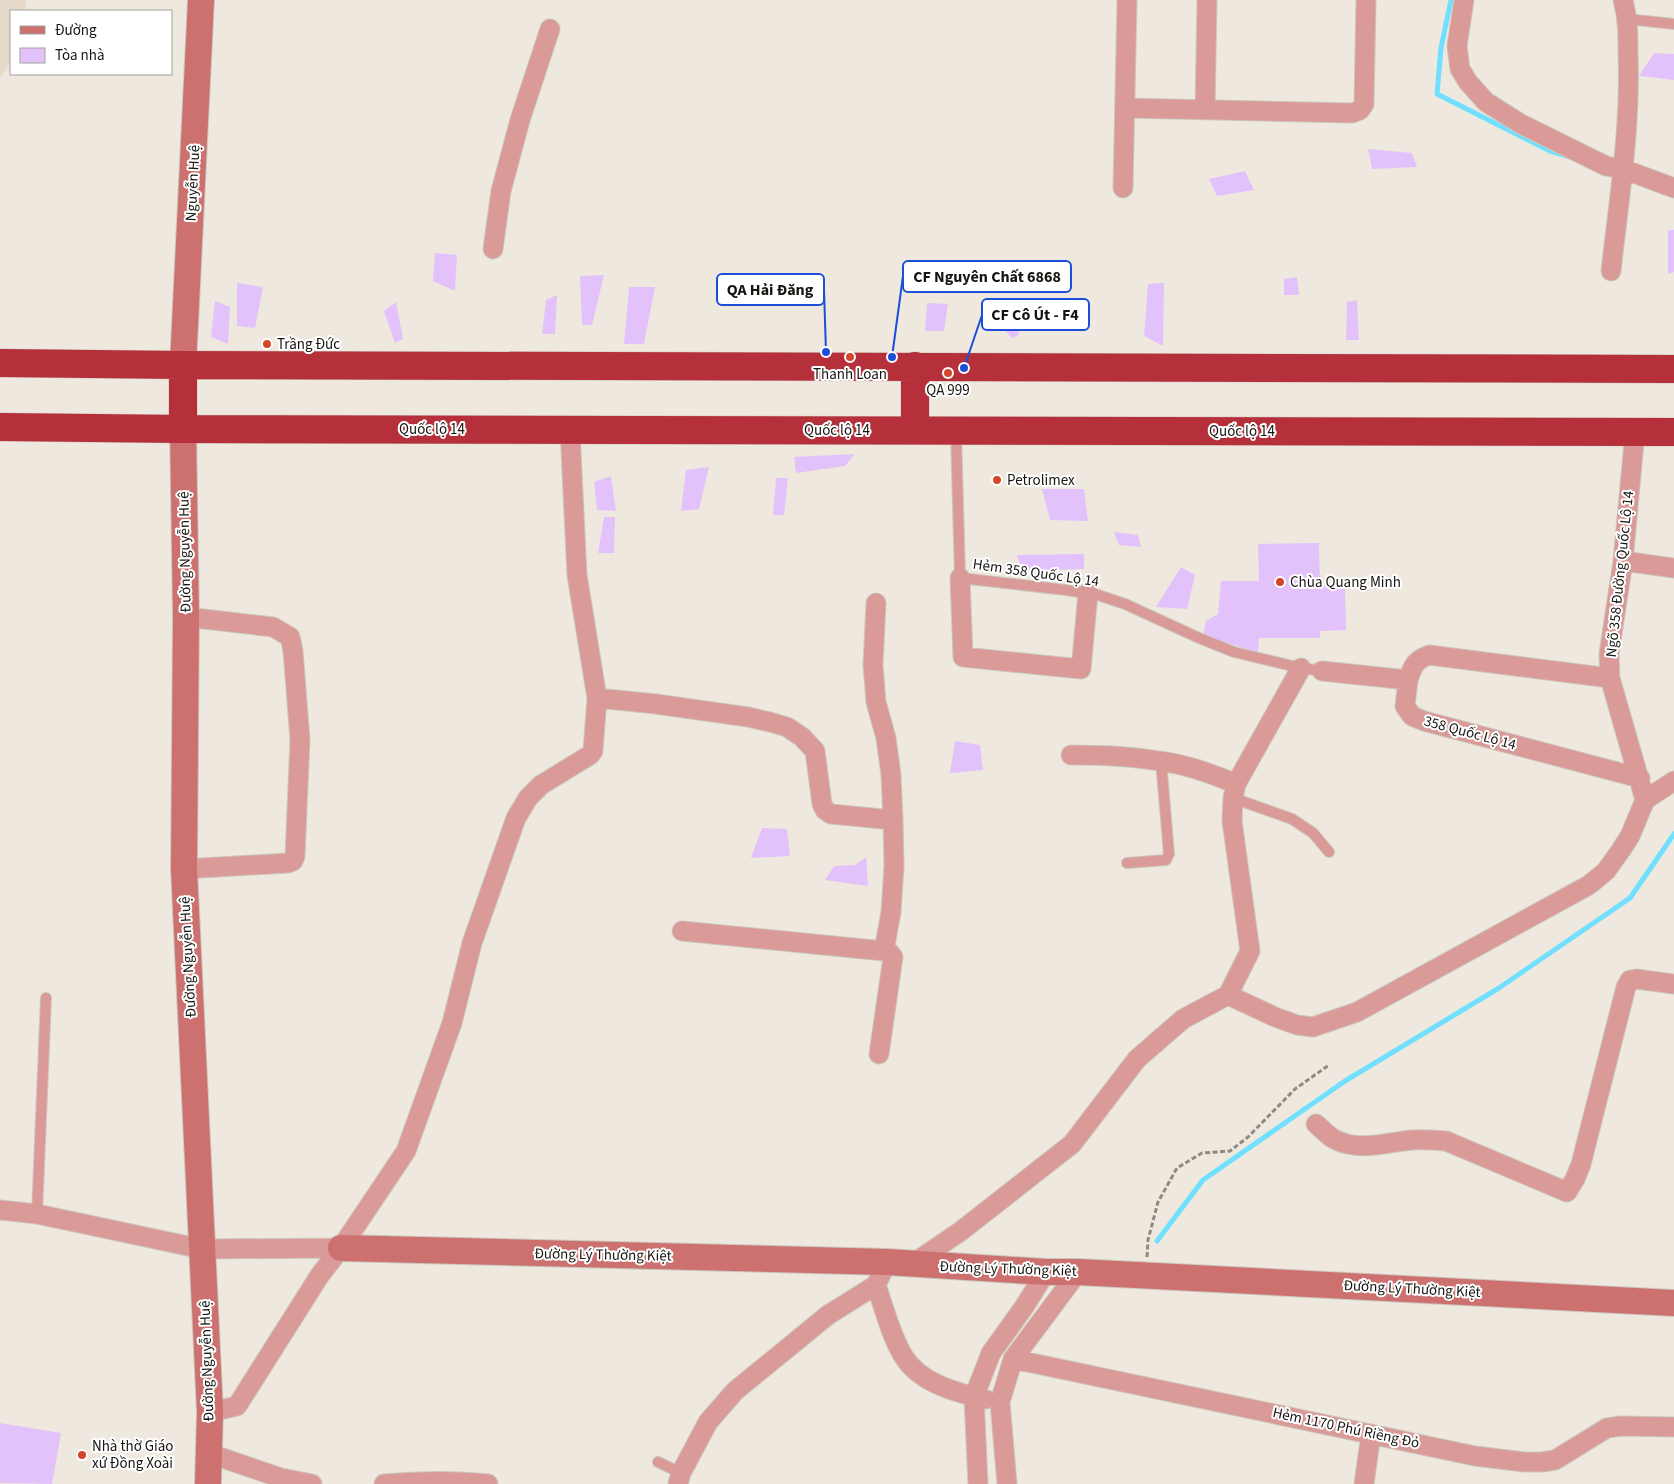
<svg xmlns="http://www.w3.org/2000/svg" width="1674" height="1484" font-family="'Source Sans 3',sans-serif">
<style>
.built{fill:#e6dbca}
.lines{fill:none;stroke-linecap:round;stroke-linejoin:round}
.stream{stroke:#71dffe;stroke-width:5}
.building{fill:#e3c2fc}
.lane-casing{stroke:#ccc6bd;stroke-width:12}
.street-casing{stroke:#ccc6bd;stroke-width:21}
.secondary-casing{stroke:#ccc6bd;stroke-width:28}
.highway-casing{stroke:#ccc6bd;stroke-width:29}
.path{stroke:#8f8a83;stroke-width:3;stroke-dasharray:5 2.5;stroke-linecap:butt}
.lane{stroke:#d99a98;stroke-width:10}
.street{stroke:#d99a98;stroke-width:19}
.secondary{stroke:#cc7170;stroke-width:26}
.highway{stroke:#b5303a;stroke-width:28}
.poi-dot{fill:#d2472b;stroke:#fff;stroke-width:2}
.labels{text-anchor:middle;dominant-baseline:central;stroke-width:4;stroke-linejoin:round;paint-order:stroke}
.street-label{font-size:15px;fill:#171511;stroke:#fff}
.poi-label{font-size:15px;fill:#171511;stroke:#fff;text-anchor:start}
.leader{fill:none;stroke:#1d4ed8;stroke-width:2}
.callout-dot{fill:#1d4ed8;stroke:#fff;stroke-width:2}
.callout{fill:#fff;stroke:#1d4ed8;stroke-width:2}
.callout-label{font-size:16px;text-anchor:middle;font-weight:bold;fill:#171511}
</style>
<rect width="100%" height="100%" fill="#efe8de"/>
<!-- built -->
<path class="built" d="M0 0H26L25 11H11V62L0 78Z"/>
<g class="lines">
<!-- stream -->
<path class="stream" d="M1451 0 1441 48 1437 94 1550 151 1567 156
M1157 1241 1203 1180 1345 1081 1499 988 1630 898 1674 834"/>
</g>
<!-- building -->
<path class="building" d="M1654 53 1674 54V80L1639 76Z
M1368 149 1412 153 1417 167 1372 169Z
M1245 171 1254 190 1217 196 1209 179Z
M1668 230H1674V272L1668 274Z
M435 253 457 255 455 291 433 281Z
M604 275 592 325H582L580 276Z
M1297 277 1299 295H1284V279Z
M237 283 263 287 255 328 237 326Z
M1164 283 1163 346 1144 336 1148 284Z
M629 287H655L644 344H624Z
M557 295 555 334H542L546 300Z
M1357 300 1359 340H1346L1347 302Z
M215 301 230 307 228 344 211 337Z
M396 302 403 339 395 343 384 311Z
M927 303 948 304 944 331H925Z
M1015 320 1019 335 1012 338 1005 331Z
M855 454 845 466 796 473 794 457Z
M709 467 699 509 681 511 686 470Z
M611 476 616 511 597 510 594 482Z
M776 478H788L784 515H773Z
M1042 489H1084L1088 521 1050 520Z
M604 517H615L614 553H598Z
M1114 532 1138 535 1141 547 1119 545Z
M1319 543 1320 586H1345L1346 630 1320 631V638H1259L1258 652 1203 636 1206 621 1218 614 1221 581H1259L1258 544Z
M1084 554V569L1022 571 1017 555Z
M1181 567 1195 575 1187 609 1156 607Z
M955 741 980 745 983 770 950 773Z
M762 828 787 829 790 856 751 858Z
M866 857 868 886 825 880 834 866 855 865Z
M0 1423 61 1433 52 1484 0 1483Z"/>
<g class="lines">
<defs>
<path id="lane" d="M1627 19 1674 24
M956 432 960 578 1066 590 1098 595 1125 604 1199 638 1234 652 1301 668 1322 671
M1233 798 1292 819 1313 833 1329 852
M1127 863 1166 860 1169 854 1161 761
M37 1214 46 998
M658 1462 681 1473"/>
<path id="street" d="M1464 0 1457 46 1460 69 1468 82 1486 102 1521 124 1606 166 1623 169 1674 188
M1125 108 1352 113 1360 110 1364 104 1366 0
M1205 110 1207 0
M1123 188 1127 0
M493 249 501 191 520 120 550 29
M1611 271C1619 199 1631 126 1628 53 1628 35 1628 18 1623 0
M570 430 577 575 597 698
M1635 432 1623 561 1609 654 1610 678 1645 800
M1623 561 1674 568
M960 578 963 657 1081 669 1088 593
M876 603 873 665 876 702 886 738 891 775 893 820
M1322 671 1408 680 1405 706 1412 716 1424 721 1640 778
M1408 680C1413 666 1414 661 1429 655L1610 678
M1071 755C1101 755 1130 756 1159 761 1184 764 1213 774 1236 784
M184 869 288 863 293 861 295 856 300 740 293 651 290 637 273 627 186 617
M682 931 884 951 890 953 893 957 879 1054
M1228 995 1250 951 1232 821 1233 798 1236 784 1301 668
M1316 1124C1322 1129 1328 1136 1334 1139 1358 1152 1385 1143 1411 1140 1422 1139 1434 1140 1446 1141L1567 1192 1575 1179 1581 1164 1626 987 1630 980 1636 979 1674 984
M0 1210 37 1214 202 1249 341 1248
M911 1265 961 1231 1072 1144 1137 1059 1183 1019 1228 995 1275 1017 1297 1025 1313 1027 1357 1012 1589 885 1606 871 1621 850 1630 836 1645 800 1674 781
M876 1285C884 1307 891 1337 904 1357 920 1383 957 1393 985 1399
M1013 1359 1475 1456 1524 1462H1542L1555 1460 1607 1428 1621 1426 1674 1427
M210 1412 237 1406 320 1275 341 1248 406 1151 452 1023 472 943 516 818 528 798 541 785 590 755 593 751 597 698 656 704 748 717 770 722 787 727 802 737 815 751 822 804 825 810 831 814 893 820 894 866 891 912 884 951
M208 1453 281 1478 312 1484
M384 1484C419 1481 453 1480 488 1484
M678 1484 681 1473 708 1422 735 1391 828 1315 876 1285 887 1262
M978 1484 974 1397 991 1353 1024 1307 1046 1272
M1007 1484 1000 1402 1013 1359 1078 1272
M1364 1484 1371 1434"/>
<path id="secondary" d="M183 365 201 0
M183 429 186 617 184 869 210 1412 208 1484
M341 1248 887 1262 1046 1272H1078L1674 1303"/>
<path id="highway" d="M0 363 183 365 1674 369
M0 427 183 429 1674 432
M183 429V365
M915 430V366"/>
</defs>
<!-- lane casing -->
<use href="#lane" class="lane-casing"/>
<!-- street casing -->
<use href="#street" class="street-casing"/>
<!-- secondary casing -->
<use href="#secondary" class="secondary-casing"/>
<!-- highway casing -->
<use href="#highway" class="highway-casing"/>
<!-- path -->
<path class="path" d="M1147 1257 1148 1240 1158 1202 1177 1168 1202 1153 1230 1151 1248 1137 1295 1089 1329 1065"/>
<!-- lane -->
<use href="#lane" class="lane"/>
<!-- street -->
<use href="#street" class="street"/>
<!-- secondary -->
<use href="#secondary" class="secondary"/>
<!-- highway -->
<use href="#highway" class="highway"/>
</g>
<!-- markers -->
<g class="poi-dot">
<circle cx="267" cy="344" r="5"/>
<circle cx="850" cy="357" r="5"/>
<circle cx="948" cy="373" r="5"/>
<circle cx="997" cy="480" r="5"/>
<circle cx="1280" cy="582" r="5"/>
<circle cx="82" cy="1455" r="5"/>
</g>
<g class="labels">
<!-- street labels -->
<g class="street-label">
<text transform="translate(193 183) rotate(-87)">Nguyễn Huệ</text>
<text x="432" y="429">Quốc lộ 14</text>
<text x="837" y="430">Quốc lộ 14</text>
<text x="1242" y="431">Quốc lộ 14</text>
<text transform="translate(185 552) rotate(-91)">Đường Nguyễn Huệ</text>
<text transform="translate(1036 573) rotate(8)">Hẻm 358 Quốc Lộ 14</text>
<text transform="translate(1620 574) rotate(-84)">Ngõ 358 Đường Quốc Lộ 14</text>
<text transform="translate(1470 733) rotate(15)">358 Quốc Lộ 14</text>
<text transform="translate(188 957) rotate(-93)">Đường Nguyễn Huệ</text>
<text transform="translate(603 1255) rotate(1)">Đường Lý Thường Kiệt</text>
<text transform="translate(1008 1269) rotate(2)">Đường Lý Thường Kiệt</text>
<text transform="translate(1412 1289) rotate(3)">Đường Lý Thường Kiệt</text>
<text transform="translate(207 1361) rotate(-92)">Đường Nguyễn Huệ</text>
<text transform="translate(1346 1428) rotate(12)">Hẻm 1170 Phú Riềng Đỏ</text>
</g>
<!-- poi labels -->
<g class="poi-label">
<text x="277" y="344">Trầng Đức</text>
<text x="850" y="374" text-anchor="middle">Thanh Loan</text>
<text x="948" y="390" text-anchor="middle">QA 999</text>
<text x="1007" y="480">Petrolimex</text>
<text x="1290" y="582">Chùa Quang Minh</text>
<text x="92" y="1446">Nhà thờ Giáo<tspan x="92" dy="17">xứ Đồng Xoài</tspan></text>
</g>
</g>
<!-- callouts -->
<path class="leader" d="M892 357L903 276M826 352L824 290M964 368L982 315"/>
<g class="callout-dot">
<circle cx="892" cy="357" r="5"/>
<circle cx="826" cy="352" r="5"/>
<circle cx="964" cy="368" r="5"/>
</g>
<g class="callout">
<rect x="903" y="261" width="168" height="31" rx="5"/>
<rect x="717" y="274" width="107" height="31" rx="5"/>
<rect x="982" y="299" width="107" height="31" rx="5"/>
</g>
<g class="callout-label">
<text x="987" y="282">CF Nguyên Chất 6868</text>
<text x="770" y="295">QA Hải Đăng</text>
<text x="1035" y="320">CF Cô Út - F4</text>
</g>
<!-- legend -->
<rect x="10" y="10" width="162" height="65" fill="#ffffff" stroke="#a2a1a0"/>
<rect x="20" y="26" width="25" height="8" fill="#cc7170" stroke="#a2a1a0"/>
<text x="55" y="35" font-size="15" fill="#171511">Đường</text>
<rect x="20" y="48" width="25" height="15" fill="#e3c2fc" stroke="#a2a1a0"/>
<text x="55" y="60" font-size="15" fill="#171511">Tòa nhà</text>
</svg>
